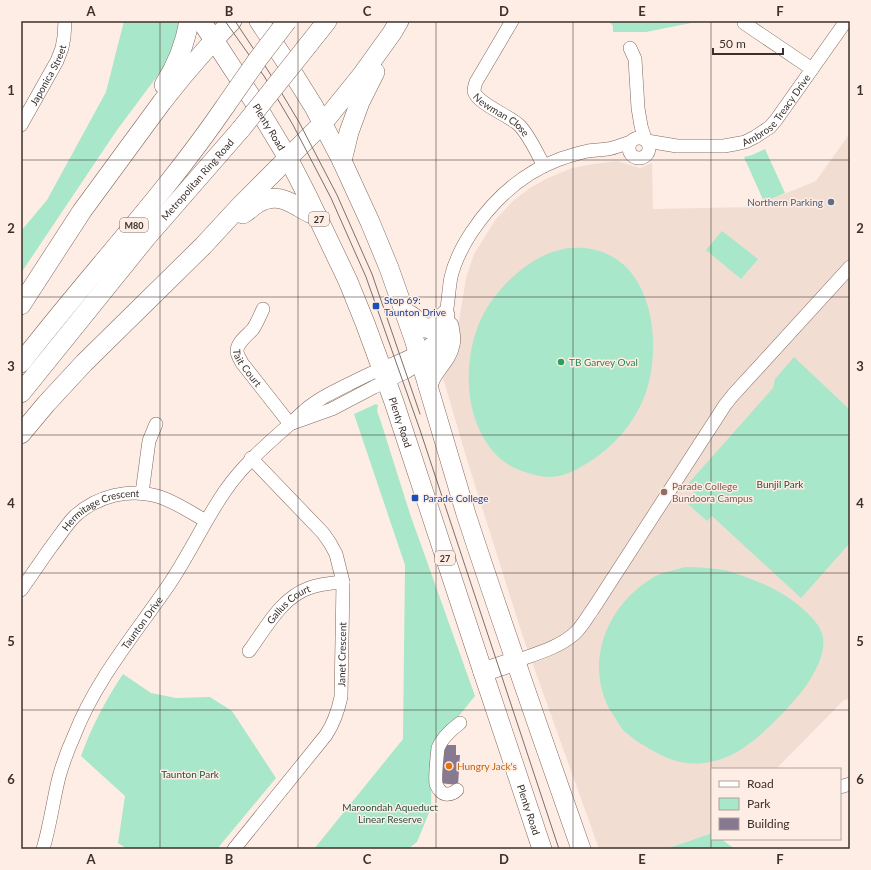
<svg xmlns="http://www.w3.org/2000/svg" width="871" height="870" font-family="Lato,sans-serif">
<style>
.built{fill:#f2ddd3}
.green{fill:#a8e7c9}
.building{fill:#87798f}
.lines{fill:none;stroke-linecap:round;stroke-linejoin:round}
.minor-casing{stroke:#80685c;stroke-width:14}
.highway-casing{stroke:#80685c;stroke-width:20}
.minor{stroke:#fff;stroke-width:13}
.highway{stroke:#fff;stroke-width:19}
.tram{stroke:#7d706a;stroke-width:1}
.highway-bridge-casing{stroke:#80685c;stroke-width:20;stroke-linecap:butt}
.highway-bridge{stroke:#fff;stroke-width:19}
.grid{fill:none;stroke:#3b302b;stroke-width:1;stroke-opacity:0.55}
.service-dot{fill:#5c6f8a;stroke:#feede5;stroke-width:1.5}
.transit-dot{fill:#1a4fb4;stroke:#feede5;stroke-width:1.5}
.leisure-dot{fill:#2e9e5b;stroke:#feede5;stroke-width:1.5}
.education-dot{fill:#8d6e63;stroke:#feede5;stroke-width:1.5}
.food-dot{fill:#e8710a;stroke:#feede5;stroke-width:1.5}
.labels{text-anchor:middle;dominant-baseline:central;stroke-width:3;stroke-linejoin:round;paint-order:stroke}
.shield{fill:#feede5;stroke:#766963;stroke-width:1}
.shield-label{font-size:9px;font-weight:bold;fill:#3b302b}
.street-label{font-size:10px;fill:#3b302b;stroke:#feede5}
.service-label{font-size:10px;fill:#4e5e75;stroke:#feede5;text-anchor:end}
.transit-label{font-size:10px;fill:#164399;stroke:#feede5;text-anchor:start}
.leisure-label{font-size:10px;fill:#27864d;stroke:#feede5;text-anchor:start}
.park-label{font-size:10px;fill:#22513d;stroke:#feede5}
.education-label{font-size:10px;fill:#785e54;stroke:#feede5;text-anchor:start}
.food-label{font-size:10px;fill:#c56008;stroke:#feede5;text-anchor:start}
.neatline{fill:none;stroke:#3b302b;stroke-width:1.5}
.grid-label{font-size:13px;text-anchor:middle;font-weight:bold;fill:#3b302b}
</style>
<rect width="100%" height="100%" fill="#feede5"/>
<!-- built -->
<path class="built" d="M850 133V699L844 700 776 769H712V833L666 849H599L522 634 468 463 443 378V371L455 346 466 278 474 254 496 219 513 201 530 188 548 178 572 168 593 164 617 161 640 168 652 163 653 209 752 207 816 181Z"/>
<!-- green -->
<path class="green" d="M124 21H179L176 51 117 130 21 273V231L47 200 106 92Z
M609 21H701L646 32H613V26Z
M765 149 785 193 764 202 744 157 752 155Z
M722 231 758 259 741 279 706 250Z
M568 248C576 248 583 247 591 249 652 260 662 340 647 389 638 418 617 444 592 460 580 468 565 477 550 477 542 477 535 475 528 473 518 470 509 466 502 460 463 427 461 360 482 317 496 289 525 261 555 251 560 250 564 249 568 248Z
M794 357 850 410V543L801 598 712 516 707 521 688 504 697 495 686 486 773 388 775 379Z
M376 404 378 405 377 411 380 419 410 514 475 696 432 749 431 808 417 842 408 849H314L403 739 405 565 354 414Z
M685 567C698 567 711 568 724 570 730 571 737 574 743 576 769 585 793 597 812 618 815 621 819 626 821 631 830 651 811 681 798 696 781 716 749 750 724 758 698 767 679 765 655 752 644 746 633 739 623 730 620 726 617 721 614 716 611 712 608 707 606 702 586 654 611 602 654 577 663 572 675 570 685 567Z
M123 674 151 693 176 698 210 697 232 711 276 778 217 849H127L118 843 125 796 81 756C92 726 105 701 123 674Z
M712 833V839H721L735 849H666Z"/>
<!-- building -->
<path class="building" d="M440 745H456V755H460L458 785 439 783Z"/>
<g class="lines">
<defs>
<g id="minor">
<path id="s1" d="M512 21 476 82C475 85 474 88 474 91 477 104 511 116 520 126 530 137 537 153 544 166"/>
<path d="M744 23 812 69"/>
<path d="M630 48 635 59 638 108 641 126 645 139"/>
<path id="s2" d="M21 125 57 61 62 48 64 37 65 21"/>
<circle cx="639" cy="148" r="10"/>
<path id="s3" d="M647 141 677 146H724L735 144 745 142 755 137 770 127 776 120 846 21"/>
<path id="s4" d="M263 309C260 316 257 323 253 329 248 335 237 342 237 351 237 355 240 359 242 363L290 424"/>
<path d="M293 423 332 409 374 387 406 372 435 354 440 348 446 337"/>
<path d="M142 493 149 441 156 424"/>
<path id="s5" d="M21 590C31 576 41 561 51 547 59 537 66 525 75 516 97 496 129 488 157 496 174 501 190 512 206 521"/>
<path id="s6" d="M249 651C266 628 281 598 309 588 319 584 331 583 343 582"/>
<path d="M516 661C535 654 558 648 574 634 582 627 587 617 593 609L725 405 733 395 850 267"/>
<path d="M840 787 850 784"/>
<path d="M457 790C455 792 451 794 448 794 442 795 438 789 436 784 435 777 437 757 438 748 442 738 452 729 460 723"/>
<path id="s7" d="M43 849C50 826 53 801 59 777 63 763 68 749 74 736 96 679 136 633 170 583 190 553 205 520 225 491 243 465 266 445 290 424 295 420 299 415 304 411 319 398 337 390 355 381 365 376 375 371 386 367 401 360 421 353 433 342 449 328 447 297 451 277 455 260 462 247 471 233 493 200 522 173 560 159 569 156 578 153 588 151 594 150 601 150 607 149 615 148 623 144 631 142"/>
<path id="s8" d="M234 849 326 735C334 723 338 711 341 697L343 582 336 554 330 543 323 533 251 458"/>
</g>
<g id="highway">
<path id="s9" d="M201 21 214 40 250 95 288 158 307 195 348 281 365 323 394 402 483 672 542 849"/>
<path d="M259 21 284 59 314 107 342 161 370 222 389 268 414 339 466 514C503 627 542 738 581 849"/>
<path d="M308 45 327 21"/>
<path d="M164 85C177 65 185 44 189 21"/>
<path d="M342 161 349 132 360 102 375 72"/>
<path d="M243 214C248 211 253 206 258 203 274 194 285 199 299 207 305 211 312 214 318 217"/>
<path d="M21 305 82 211 162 102 182 77 214 40 232 21"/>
<path d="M405 313C407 314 411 315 413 317 417 320 419 324 422 326 432 333 440 322 445 315"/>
<path d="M21 363C88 276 164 196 226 105"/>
<path d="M428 386C431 370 447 361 450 345 452 339 450 332 449 326"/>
<path id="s10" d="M21 393 146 238 241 129"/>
<path d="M21 434 46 404 84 363 203 246 239 207 323 123 361 76 392 33 399 21"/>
<path d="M483 672 516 661"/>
</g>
</defs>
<!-- minor casing -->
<use href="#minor" class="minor-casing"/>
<!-- highway casing -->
<use href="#highway" class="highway-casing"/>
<!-- minor -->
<use href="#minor" class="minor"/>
<!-- highway -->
<use href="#highway" class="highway"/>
<!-- tram -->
<path class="tram" d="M225 21 264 76 293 125 331 198 366 277 420 430 559 849
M235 21 269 72 299 122 337 195 372 274 420 414"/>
<defs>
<path id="highway-bridge" d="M226 105 258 59 287 21
M241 129 308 45"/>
</defs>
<!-- highway-bridge casing -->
<use href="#highway-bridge" class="highway-bridge-casing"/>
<!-- highway-bridge -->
<use href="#highway-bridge" class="highway-bridge"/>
</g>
<!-- grid -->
<path class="grid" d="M160 21V849M298 21V849M436 21V849M573 21V849M711 21V849M21 160H850M21 297H850M21 435H850M21 573H850M21 710H850"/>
<!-- markers -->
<circle class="service-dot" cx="831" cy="202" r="4"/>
<g class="transit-dot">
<rect x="372" y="302" width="8" height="8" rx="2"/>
<rect x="411" y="494" width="8" height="8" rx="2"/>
</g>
<circle class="leisure-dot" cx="561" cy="362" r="4"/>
<circle class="education-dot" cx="664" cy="492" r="4"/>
<circle class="food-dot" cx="449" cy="766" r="4"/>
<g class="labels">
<!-- shield labels -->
<g class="shield">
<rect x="309" y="212" width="20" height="14" rx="3"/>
<rect x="120" y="218" width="28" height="14" rx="3"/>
<rect x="435" y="551" width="20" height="14" rx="3"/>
</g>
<g class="shield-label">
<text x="319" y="219">27</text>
<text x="134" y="225">M80</text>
<text x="445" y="558">27</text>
</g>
<!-- street labels -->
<g class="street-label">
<text stroke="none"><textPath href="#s2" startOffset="57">Japonica Street</textPath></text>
<text stroke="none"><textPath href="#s3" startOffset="144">Ambrose Treacy Drive</textPath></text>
<text stroke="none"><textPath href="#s1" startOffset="117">Newman Close</textPath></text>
<text stroke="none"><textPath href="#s9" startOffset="126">Plenty Road</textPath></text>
<text stroke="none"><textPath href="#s10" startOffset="277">Metropolitan Ring Road</textPath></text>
<text stroke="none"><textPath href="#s4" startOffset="70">Tait Court</textPath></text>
<text stroke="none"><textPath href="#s9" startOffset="450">Plenty Road</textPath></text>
<text stroke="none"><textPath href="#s5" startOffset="118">Hermitage Crescent</textPath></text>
<text stroke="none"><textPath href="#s6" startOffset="62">Gallus Court</textPath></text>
<text stroke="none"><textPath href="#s7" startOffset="250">Taunton Drive</textPath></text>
<text stroke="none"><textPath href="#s8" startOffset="230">Janet Crescent</textPath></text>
<text stroke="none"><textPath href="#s9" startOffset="858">Plenty Road</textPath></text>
</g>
<!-- service labels -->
<g class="service-label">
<text x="823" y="202">Northern Parking</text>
</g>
<!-- transit labels -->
<g class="transit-label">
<text x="384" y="300">Stop 69:<tspan x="384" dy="12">Taunton Drive</tspan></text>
<text x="423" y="498">Parade College</text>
</g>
<!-- leisure labels -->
<g class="leisure-label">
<text x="569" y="362">TB Garvey Oval</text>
</g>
<!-- park labels -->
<g class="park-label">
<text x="780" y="484">Bunjil Park</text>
<text x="190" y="774">Taunton Park</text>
<text x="390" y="807">Maroondah Aqueduct<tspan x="390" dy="12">Linear Reserve</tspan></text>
</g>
<!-- education labels -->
<g class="education-label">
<text x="672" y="486">Parade College<tspan x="672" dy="12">Bundoora Campus</tspan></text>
</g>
<!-- food labels -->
<g class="food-label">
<text x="457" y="766">Hungry Jack's</text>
</g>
</g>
<!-- border -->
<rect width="871" height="870" fill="none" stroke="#feede5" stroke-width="44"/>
<!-- legend -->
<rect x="711" y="768" width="130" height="72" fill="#feede5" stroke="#b0a19b"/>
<rect x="719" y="781" width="20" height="6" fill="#ffffff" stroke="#b0a19b"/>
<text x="747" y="788" font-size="12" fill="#3b302b">Road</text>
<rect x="719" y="798" width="20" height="12" fill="#a8e7c9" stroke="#b0a19b"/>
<text x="747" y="808" font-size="12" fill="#3b302b">Park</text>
<rect x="719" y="818" width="20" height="12" fill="#87798f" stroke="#b0a19b"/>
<text x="747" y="828" font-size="12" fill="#3b302b">Building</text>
<!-- scale -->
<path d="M713 48v6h70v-6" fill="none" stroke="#3b302b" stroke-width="2"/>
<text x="719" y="48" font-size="12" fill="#3b302b" stroke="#feede5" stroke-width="3" paint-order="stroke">50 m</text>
<rect x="22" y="22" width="827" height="826" class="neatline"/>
<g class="grid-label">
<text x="91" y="16">A</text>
<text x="229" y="16">B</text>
<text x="367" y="16">C</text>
<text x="504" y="16">D</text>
<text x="642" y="16">E</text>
<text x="780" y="16">F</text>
<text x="11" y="95">1</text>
<text x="860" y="95">1</text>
<text x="11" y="233">2</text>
<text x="860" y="233">2</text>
<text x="11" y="371">3</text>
<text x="860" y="371">3</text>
<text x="11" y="508">4</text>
<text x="860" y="508">4</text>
<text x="11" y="646">5</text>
<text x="860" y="646">5</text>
<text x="11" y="784">6</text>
<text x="860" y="784">6</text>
<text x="91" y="864">A</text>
<text x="229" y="864">B</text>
<text x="367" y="864">C</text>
<text x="504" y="864">D</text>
<text x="642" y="864">E</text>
<text x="780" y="864">F</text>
</g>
</svg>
